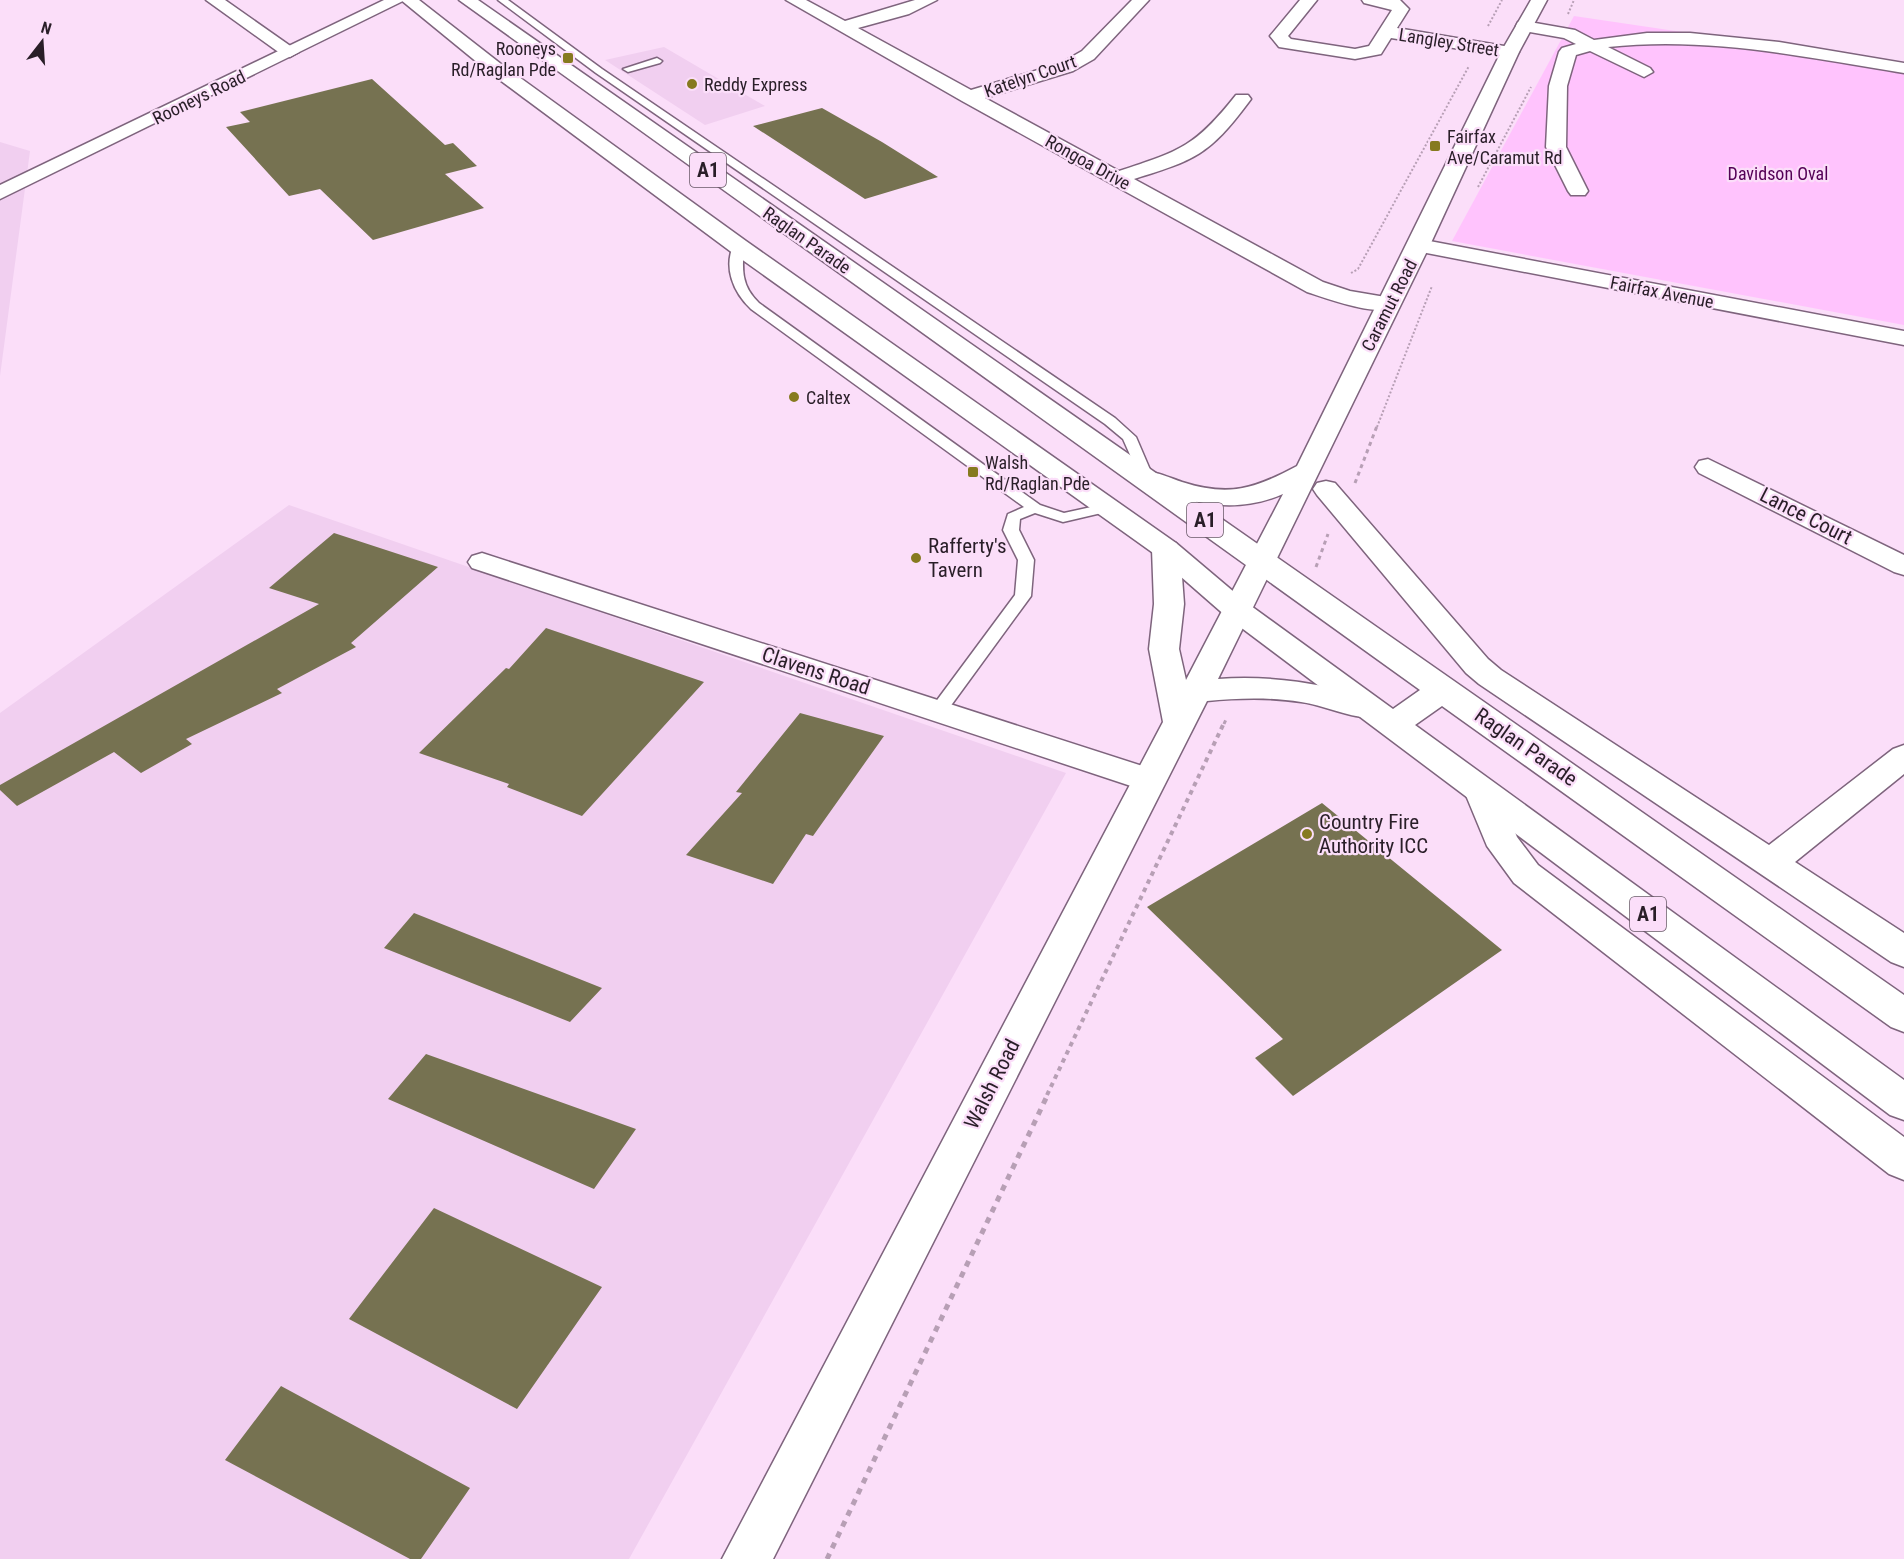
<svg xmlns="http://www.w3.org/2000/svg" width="1904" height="1559" font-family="'Roboto Condensed',sans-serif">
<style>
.built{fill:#f1cff0}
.green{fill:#ffc3fd}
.building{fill:#767251}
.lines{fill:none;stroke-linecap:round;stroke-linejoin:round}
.lane-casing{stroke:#7e647d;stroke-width:3}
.street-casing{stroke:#7e647d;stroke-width:3}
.secondary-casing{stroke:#7e647d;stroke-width:3}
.highway-casing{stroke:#7e647d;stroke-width:3}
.path-far3{stroke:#b79fb5;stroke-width:2;stroke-dasharray:2 2;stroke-linecap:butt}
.path-far2{stroke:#b79fb5;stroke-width:3;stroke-dasharray:4 4;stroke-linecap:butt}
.path-far1{stroke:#b79fb5;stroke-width:4;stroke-dasharray:4.5 4.5;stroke-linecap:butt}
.path{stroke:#b79fb5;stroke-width:5;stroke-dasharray:6 6;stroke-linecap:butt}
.lane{fill:#fff;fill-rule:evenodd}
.street{fill:#fff;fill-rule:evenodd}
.secondary{fill:#fff;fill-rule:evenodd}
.highway{fill:#fff;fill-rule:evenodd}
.poi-dot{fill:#867a1f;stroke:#fbdef9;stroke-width:2}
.labels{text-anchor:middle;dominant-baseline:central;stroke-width:4.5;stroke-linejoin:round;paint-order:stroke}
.far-street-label{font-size:18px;fill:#291e28;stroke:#fbdef9}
.far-poi-label{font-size:18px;fill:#291e28;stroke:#fbdef9;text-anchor:start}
.far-park-label{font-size:18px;fill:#540056;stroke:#fbdef9}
.shield{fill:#fbdef9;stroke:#685867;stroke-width:1.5}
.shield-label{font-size:20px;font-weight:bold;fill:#291e28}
.street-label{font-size:21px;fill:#291e28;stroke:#fbdef9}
.poi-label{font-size:21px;fill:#291e28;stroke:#fbdef9;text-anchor:start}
</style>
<rect width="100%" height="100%" fill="#fbdef9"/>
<!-- built -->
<path class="built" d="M664 47 765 106 705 125 605 60Z
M0 142 30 151 0 376Z
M289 505 1066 773 629 1559H0V713Z"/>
<!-- green -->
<path class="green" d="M1574 16 1904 65V325L1452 241Z"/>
<!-- building -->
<path class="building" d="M372 79 445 145 453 143 477 166 445 174 484 208 373 240 320 189 289 196 226 127 250 122 240 112Z
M822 108 882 142 938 177 865 199 753 126Z
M334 533 438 567 351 643 356 647 277 689 282 693 186 739 192 744 141 773 114 752 17 806 0 790V785L319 604 269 588Z
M546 628 704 682 582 816 507 787 509 784 419 753 506 668 509 669Z
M800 713 884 736 813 836 806 834 773 884 686 855 742 793 736 792Z
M1322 803 1502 950 1293 1096 1255 1058 1283 1039 1147 907Z
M414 913 602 988 570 1022 384 948Z
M426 1054 636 1129 594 1189 388 1099Z
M434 1208 602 1287 517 1409 349 1319Z
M281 1386 470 1488 421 1559H410L225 1460Z"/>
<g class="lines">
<defs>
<path id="lane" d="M498 0H508L602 69 1115 418 1136 437 1154 479 1152 482H1142L1123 439 1105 424 596 73Z
M657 58 662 61 660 63 628 72 623 69Z
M734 244 744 246C742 270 741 286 759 303L1040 505 1064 513 1105 504 1112 508 1110 511 1063 522 1035 513 1020 519 1019 530 1034 560 1031 596 944 715 938 717 929 711 1015 595 1018 560 1003 530 1008 514 1024 507 751 309C733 292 723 267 734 244Z"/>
<path id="street" d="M206 0H225L299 52 290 57 284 56Z
M786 0H806L845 21 915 0H937L909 14 858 28 971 90 1061 63 1082 51 1132 0H1149L1094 59 1073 71 985 98 1119 171C1180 151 1195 147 1236 95H1248L1251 99 1248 103C1209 155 1195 160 1134 179L1323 282 1350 291 1397 299 1400 304 1397 309C1372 315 1331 300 1307 292L962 101Z
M1300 0H1317L1288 36 1291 39 1355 49 1369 46 1392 10 1364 3 1362 0H1400L1409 9 1397 28 1510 47 1519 52 1510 57 1391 38 1381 54 1355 59 1279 47 1270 36Z
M1524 21 1575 30 1594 40 1647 33H1690L1779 42 1904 63V73C1805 57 1708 36 1608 47L1650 68 1653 72 1644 77 1590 51 1576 55 1567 86 1566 147 1588 191 1585 195H1571L1568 191 1546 147 1549 86 1559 52 1562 48 1576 44 1564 38 1518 30 1516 26 1518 22Z
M1419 239 1904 331V345L1411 250 1408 245 1411 240Z
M1708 459 1904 555V575L1894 572 1699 473 1695 467 1699 461Z
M1326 481 1335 483 1488 659 1501 670 1769 845 1893 749 1904 745V774L1795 862 1904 933V967L1891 962 1479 684 1466 673 1317 495 1313 489 1317 483Z
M482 553 1161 772 1166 780 1161 788 1149 792 1137 788 472 568 468 562 472 556Z
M1482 781 1494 784 1517 837 1538 865 1904 1137V1180L1889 1174 1514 883 1487 846 1465 793 1470 784Z"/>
<path id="secondary" d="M384 0H405L0 199V185Z
M1531 0H1547L1519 52 1430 245 1218 679C1274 675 1325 684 1379 700L1384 708 1379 716C1356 722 1326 705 1301 702 1270 697 1238 698 1207 701L773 1559H722L1163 722 1149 649 1154 604 1152 549 1156 543 1166 540 1176 543 1180 549 1184 604 1179 649 1186 680 1283 494C1242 512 1204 506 1163 493 1152 490 1140 488 1134 479L1138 473C1153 469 1167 477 1182 482 1229 497 1254 489 1297 466L1501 52Z"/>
<path id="highway" d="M401 0H419L501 64 746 241 1176 543 1247 603 1393 709 1420 690 459 0H478L1904 995V1032L1891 1027 1442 706 1415 725 1904 1080V1120L1890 1115 1227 617 1156 555 730 251 489 72Z"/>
</defs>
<!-- lane casing -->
<use href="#lane" class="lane-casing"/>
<!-- street casing -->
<use href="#street" class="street-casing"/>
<!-- secondary casing -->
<use href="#secondary" class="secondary-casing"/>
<!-- highway casing -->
<use href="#highway" class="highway-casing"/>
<!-- path-far3 -->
<path class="path-far3" d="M1568 14 1574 0
M1488 26 1502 0
M1478 187 1531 87
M1351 273 1358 269 1469 66
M1377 427 1432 286"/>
<!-- path-far2 -->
<path class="path-far2" d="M1355 483 1377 426
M1316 567 1328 534
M1224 724 1227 717"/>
<!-- path-far1 -->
<path class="path-far1" d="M1047 1095 1224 723"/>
<!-- path -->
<path class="path" d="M827 1559 1048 1094"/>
<!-- lane -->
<use href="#lane" class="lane"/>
<!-- street -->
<use href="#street" class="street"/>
<!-- secondary -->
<use href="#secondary" class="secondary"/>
<!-- highway -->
<use href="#highway" class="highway"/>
</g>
<!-- markers -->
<g class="poi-dot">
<rect x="562" y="52" width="12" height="12" rx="3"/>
<circle cx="692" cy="84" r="6"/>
<rect x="1429" y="140" width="12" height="12" rx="3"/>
<circle cx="794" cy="397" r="6"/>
<rect x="967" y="466" width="12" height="12" rx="3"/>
<circle cx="916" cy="558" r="6"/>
<circle cx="1307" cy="834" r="6"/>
</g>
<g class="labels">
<!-- far-street labels -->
<g class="far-street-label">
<text transform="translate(1449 42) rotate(9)">Langley Street</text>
<text transform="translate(1030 76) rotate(-19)">Katelyn Court</text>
<text transform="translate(199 97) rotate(-26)">Rooneys Road</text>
<text transform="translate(1088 162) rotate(29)">Rongoa Drive</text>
<text transform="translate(807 240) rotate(35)">Raglan Parade</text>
<text transform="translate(1662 292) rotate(11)">Fairfax Avenue</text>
<text transform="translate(1389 305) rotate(-63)">Caramut Road</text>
</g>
<!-- far-poi labels -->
<g class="far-poi-label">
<text x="556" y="48" text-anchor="end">Rooneys<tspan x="556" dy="21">Rd/Raglan Pde</tspan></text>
<text x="704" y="84">Reddy Express</text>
<text x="1447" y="136">Fairfax<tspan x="1447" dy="21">Ave/Caramut Rd</tspan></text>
<text x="806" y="397">Caltex</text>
<text x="985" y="462">Walsh<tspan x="985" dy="21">Rd/Raglan Pde</tspan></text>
</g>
<!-- far-park labels -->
<g class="far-park-label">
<text x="1778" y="173">Davidson Oval</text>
</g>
<!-- shield labels -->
<g class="shield">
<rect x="690" y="153" width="36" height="34" rx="4.5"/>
<rect x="1187" y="503" width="36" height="34" rx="4.5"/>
<rect x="1630" y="897" width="36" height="34" rx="4.5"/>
</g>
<g class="shield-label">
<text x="708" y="170">A1</text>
<text x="1205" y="520">A1</text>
<text x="1648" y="914">A1</text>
</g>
<!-- street labels -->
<g class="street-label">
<text transform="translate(1806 516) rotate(27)">Lance Court</text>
<text transform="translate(816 671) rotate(18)">Clavens Road</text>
<text transform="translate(1526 747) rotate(35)">Raglan Parade</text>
<text transform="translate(992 1084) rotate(-63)">Walsh Road</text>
</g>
<!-- poi labels -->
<g class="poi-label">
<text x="928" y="546">Rafferty's<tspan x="928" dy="24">Tavern</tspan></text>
<text x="1319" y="822">Country Fire<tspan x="1319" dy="24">Authority ICC</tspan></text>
</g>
</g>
<!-- north arrow -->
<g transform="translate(42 42) rotate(17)" stroke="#fbdef9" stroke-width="4.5" paint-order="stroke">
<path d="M0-4.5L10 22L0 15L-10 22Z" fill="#291e28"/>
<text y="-9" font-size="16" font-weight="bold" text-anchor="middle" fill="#291e28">N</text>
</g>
</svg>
